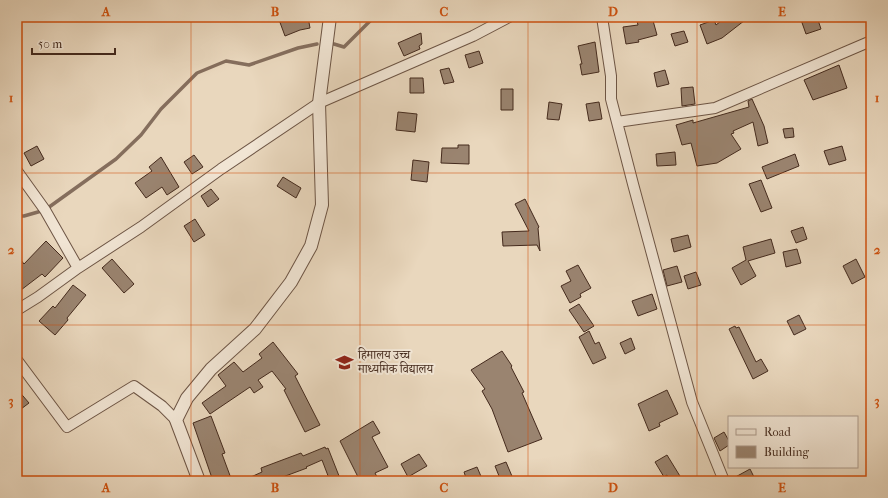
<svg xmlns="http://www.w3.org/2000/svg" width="888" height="498" font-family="'IM FELL French Canon','Noto Serif Devanagari',serif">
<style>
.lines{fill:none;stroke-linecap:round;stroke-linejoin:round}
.stream{stroke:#856e5d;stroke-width:3.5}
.building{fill:#9a8470;stroke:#442a1d}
.minor-casing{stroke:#6d5545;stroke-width:12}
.tertiary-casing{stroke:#6d5545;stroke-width:14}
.minor{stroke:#f1e5d4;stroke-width:10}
.tertiary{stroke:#f1e5d4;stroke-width:12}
.grid{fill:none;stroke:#cf520f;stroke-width:1;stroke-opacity:0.55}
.labels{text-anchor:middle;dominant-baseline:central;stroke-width:4;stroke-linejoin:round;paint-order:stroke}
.poi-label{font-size:12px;fill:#442a1d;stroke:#f1e5d4;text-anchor:start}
.neatline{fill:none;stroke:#cf520f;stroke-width:1.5}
.grid-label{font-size:13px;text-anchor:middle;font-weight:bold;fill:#cf520f}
</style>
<rect width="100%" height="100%" fill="#e9d7bd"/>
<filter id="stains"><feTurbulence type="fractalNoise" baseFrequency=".005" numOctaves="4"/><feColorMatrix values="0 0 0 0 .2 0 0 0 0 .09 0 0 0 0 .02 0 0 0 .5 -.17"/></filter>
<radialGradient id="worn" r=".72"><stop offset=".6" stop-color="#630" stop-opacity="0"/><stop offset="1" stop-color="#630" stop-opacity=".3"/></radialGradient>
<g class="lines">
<!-- stream -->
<path class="stream" d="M334 44 344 47 374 17
M17 216H24L45 210 116 159 141 135 161 109 197 73 226 61 249 65 298 48 317 44"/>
</g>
<!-- building -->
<path class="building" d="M278 17H308L310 28 300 30 285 36Z
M652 17 657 35 638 40 639 42 626 44 623 27 638 25 637 21Z
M726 17H749L722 38 707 44 700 25 714 20 716 25Z
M800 17H817L821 29 806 34Z
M684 31 688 42 675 46 671 34Z
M421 33 422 44 419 46 420 49 404 56 398 43Z
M595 42 599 72 582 75 580 64H582L578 46Z
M479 51 483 63 469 68 465 55Z
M839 65 847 88 813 100 804 80Z
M449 68 454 82 444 84 440 70Z
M665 70 669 84 657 87 654 73Z
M410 78H423L424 93H410Z
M693 87 695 104 682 106 681 88Z
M501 89H513V110H501Z
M752 99 764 126 768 143 758 146 753 122 733 131 734 133 731 134 741 149 717 163 697 166 691 143 682 145 676 125 693 120V123L749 107 748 101Z
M549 102 562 104 559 120 547 119Z
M599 102 602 119 589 121 586 104Z
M398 112 417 114 415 132 396 130Z
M793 128 794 137 785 138 783 129Z
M458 145H469V164L441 163 442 148H458Z
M37 146 44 159 31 166 24 153Z
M842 146 846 160 829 165 824 151Z
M675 152 676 165 657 166 656 154Z
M795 154 799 166 767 179 762 167Z
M194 155 203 167 192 174 184 162Z
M161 157 179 187 167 195 162 187 146 198 135 183 152 171 149 167Z
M413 160 429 162 427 182 411 180Z
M283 177 301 188 296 198 277 186Z
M761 180 772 208 761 212 749 184Z
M211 189 219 199 208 207 201 196Z
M525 199 539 227 538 228 540 251 537 245 503 246 502 232 529 231 515 204Z
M195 219 205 235 194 242 184 226Z
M803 227 807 239 796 243 791 231Z
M688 235 691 247 674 252 671 239Z
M771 239 775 253 748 261 756 276 741 285 732 268 746 260 743 247Z
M46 241 63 258 45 277 42 274 21 290 17 285V255L24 264Z
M797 249 801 263 786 267 783 252Z
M112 259 134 284 124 293 102 268Z
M856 259 865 277 852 284 843 266Z
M578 265 591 288 580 294 581 297 570 303 561 286 571 281 566 271Z
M677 266 682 282 667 286 663 270Z
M696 272 701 285 688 289 684 276Z
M73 285 86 295 67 318 68 320 55 335 39 321 53 306 55 308Z
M652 294 657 309 638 316 632 301Z
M579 304 594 326 584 332 569 310Z
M799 315 806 329 794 335 787 321Z
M735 326 736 328 739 327 756 362 761 359 768 371 753 379 729 329Z
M589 331 595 344 599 342 606 358 593 364 579 337Z
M631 338 635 349 625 354 620 343Z
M273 342 298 374 295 376 320 425 305 432 284 390 286 389 272 371 258 380 263 387 254 393 250 387 210 414 202 403 226 386 218 375 234 362 243 372 262 358 259 354Z
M502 351 512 366 511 367 524 392 522 393 542 439 508 452 492 409 482 391 485 389 471 370Z
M17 389 29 403 17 412Z
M667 390 678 414 659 423 660 426 649 431 638 404Z
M211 416 225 453 222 454 232 481H213L193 423Z
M373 421 380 433 372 437 388 467 375 473 379 481H360L340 441Z
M724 432 729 441V445L720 451 714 438Z
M325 447 326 449 328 448 341 481H330L322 460 306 467 307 468 272 481H242L262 472 261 468 301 453 303 456Z
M419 454 427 466 408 477 401 464Z
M667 455 683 481H670L667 475 664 477 655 462Z
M506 462 514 481H501L495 466Z
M477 467 483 481H467L464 472Z
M750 469 756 481H730V480Z"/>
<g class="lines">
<defs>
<path id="minor" d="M602 17 611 76V99L633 184 692 402 724 481
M617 122 715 108 871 41
M17 171 45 210 78 268
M17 310 38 297 78 268 141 227 221 169 319 103 473 36 509 17
M17 360 67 427 134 386 162 406 176 420"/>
<path id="tertiary" d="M199 481 176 420 187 398 211 369 255 329 291 282 311 246 322 205 319 103 330 17"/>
</defs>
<!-- minor casing -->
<use href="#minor" class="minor-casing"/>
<!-- tertiary casing -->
<use href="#tertiary" class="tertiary-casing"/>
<!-- minor -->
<use href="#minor" class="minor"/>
<!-- tertiary -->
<use href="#tertiary" class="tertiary"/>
</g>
<!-- grid -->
<path class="grid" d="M191 17V481M360 17V481M528 17V481M697 17V481M17 173H871M17 325H871"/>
<!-- icons -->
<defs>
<symbol id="school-bare" viewBox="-9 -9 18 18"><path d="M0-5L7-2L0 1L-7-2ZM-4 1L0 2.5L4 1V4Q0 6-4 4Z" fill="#8f2418" stroke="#f1e5d4" stroke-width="2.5" paint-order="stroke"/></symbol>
</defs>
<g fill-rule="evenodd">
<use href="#school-bare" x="332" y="350" width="25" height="25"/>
</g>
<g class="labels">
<!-- poi labels -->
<g class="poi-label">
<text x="358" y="355">हिमालय उच्च<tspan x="358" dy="14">माध्यमिक विद्यालय</tspan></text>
</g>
</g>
<!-- margin -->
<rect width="888" height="498" fill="none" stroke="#e9d7bd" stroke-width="44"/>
<!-- legend -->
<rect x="728" y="416" width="130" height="52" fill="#f1e5d4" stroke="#ac9a8b"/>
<rect x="736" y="429" width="20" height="6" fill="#f1e5d4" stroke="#ac9a8b"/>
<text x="764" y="436" font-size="12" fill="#442a1d">Road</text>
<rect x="736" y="446" width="20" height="12" fill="#9a8470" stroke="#ac9a8b"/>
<text x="764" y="456" font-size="12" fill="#442a1d">Building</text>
<!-- scale -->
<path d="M32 48v6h83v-6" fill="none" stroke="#442a1d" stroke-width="2"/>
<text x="38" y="48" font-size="12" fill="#442a1d" stroke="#f1e5d4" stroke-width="3" paint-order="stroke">50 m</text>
<rect x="22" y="22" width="844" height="454" class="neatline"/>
<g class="grid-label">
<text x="106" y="16">A</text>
<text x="275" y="16">B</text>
<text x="444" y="16">C</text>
<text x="613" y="16">D</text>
<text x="782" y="16">E</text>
<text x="11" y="102">1</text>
<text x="877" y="102">1</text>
<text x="11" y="254">2</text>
<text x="877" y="254">2</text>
<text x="11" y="405">3</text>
<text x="877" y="405">3</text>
<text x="106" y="492">A</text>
<text x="275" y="492">B</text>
<text x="444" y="492">C</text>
<text x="613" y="492">D</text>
<text x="782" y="492">E</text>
</g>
<rect width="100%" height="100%" filter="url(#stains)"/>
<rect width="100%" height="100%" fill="url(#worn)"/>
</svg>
